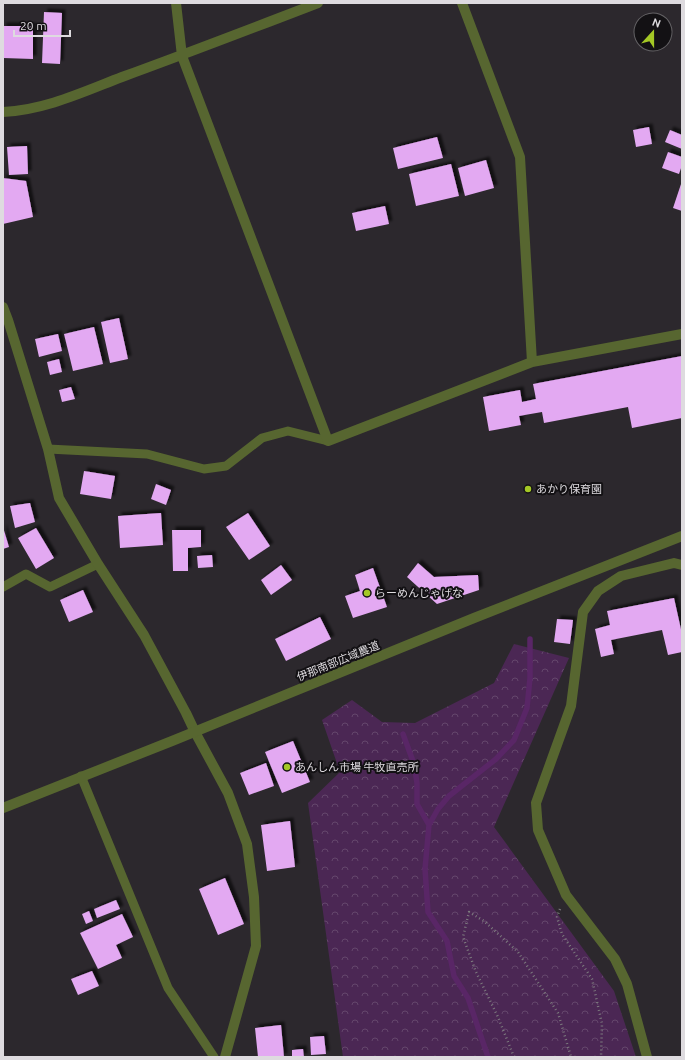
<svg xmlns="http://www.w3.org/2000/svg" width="685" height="1060" font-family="Ubuntu,'Noto Sans JP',sans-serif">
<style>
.forest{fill:url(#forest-crowns)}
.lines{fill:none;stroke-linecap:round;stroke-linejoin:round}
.stream{stroke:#592666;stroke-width:5.5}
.building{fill:#e3a9f2;filter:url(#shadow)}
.path{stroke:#7d7a7e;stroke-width:2.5;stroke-dasharray:1 3;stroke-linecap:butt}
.service{stroke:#576630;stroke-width:9}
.minor{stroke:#576630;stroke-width:10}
.tertiary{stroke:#576630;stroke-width:10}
.poi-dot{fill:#a4c825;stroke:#131114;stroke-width:1.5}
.labels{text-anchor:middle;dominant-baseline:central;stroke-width:4;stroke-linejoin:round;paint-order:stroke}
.poi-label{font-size:11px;fill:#dedbdf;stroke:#131114;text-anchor:start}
.street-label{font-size:11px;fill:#dedbdf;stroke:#131114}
</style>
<defs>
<pattern id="forest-crowns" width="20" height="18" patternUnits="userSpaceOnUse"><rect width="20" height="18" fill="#4b2754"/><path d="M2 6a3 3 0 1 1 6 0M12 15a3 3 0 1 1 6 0" fill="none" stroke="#64466c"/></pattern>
<filter id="shadow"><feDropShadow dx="3.5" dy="-3.5" stdDeviation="1" flood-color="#0009"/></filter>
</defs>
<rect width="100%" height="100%" fill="#2c282d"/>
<!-- forest -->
<path class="forest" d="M514 644 569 658 494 827 614 991 636 1057H343L308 803 340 772 322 720 352 700 382 722 415 723 494 683Z"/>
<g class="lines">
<!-- stream -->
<path class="stream" d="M403 734 414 764 417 783V804L429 825
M488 1057 468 998 454 976 447 941 428 912 425 869 429 825 438 809 449 796 496 759 514 740 527 708 530 678V639"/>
</g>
<!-- building -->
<path class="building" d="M44 12 62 13 60 64 42 63Z
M3 26H33V59L3 58Z
M649 127 652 144 636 147 633 130Z
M670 130 682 135V149L665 142Z
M437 137 443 158 398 169 393 148Z
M27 146 28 174 9 175 7 147Z
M668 152 682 157V165L679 174 662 168Z
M486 160 494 188 465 196 458 168Z
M451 164 459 196 416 206 409 174Z
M3 178 26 181 33 217 3 224Z
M682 181V211L673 208Z
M385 206 389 224 356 231 352 213Z
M119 318 128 359 110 363 101 322Z
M94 327 103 364 73 371 64 334Z
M58 334 62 351 39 357 35 339Z
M682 356V418L632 428 628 407 544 423 542 412 519 416 521 425 489 431 483 397 520 390 522 402 536 399 533 384Z
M59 359 62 372 50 375 47 362Z
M71 387 75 399 62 402 59 390Z
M84 471 115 476 111 499 80 494Z
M156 484 171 490 166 505 151 499Z
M30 503 35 522 15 528 10 506Z
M161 513 163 545 120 548 118 516Z
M248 513 270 546 249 560 226 527Z
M3 527 9 547 3 549Z
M36 528 54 558 36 569 18 538Z
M172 530H201V547L188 548V571H173Z
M212 555 213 567 198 568 197 556Z
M418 563 434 577 478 575 479 590 437 604 407 577Z
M281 565 292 580 271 595 261 580Z
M373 568 387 607 353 618 345 596 360 591 355 575Z
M83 590 93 612 69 622 60 600Z
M674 598 682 634V652L668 655 662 630 611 640 614 654 601 657 595 629 610 625 607 611Z
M320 617 331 639 286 661 275 639Z
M557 619 573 620 570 644 554 642Z
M293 741 310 782 282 793 265 752Z
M266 763 274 786 249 795 240 773Z
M290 821 295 867 267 871 261 825Z
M225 878 244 924 218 935 199 889Z
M116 900 120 909 97 918 94 909Z
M89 911 93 921 86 924 82 914Z
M122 914 133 937 116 945 122 958 98 969 80 933Z
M92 971 99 986 78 995 71 979Z
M281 1025 284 1057H258L255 1028Z
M324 1036 326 1054 311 1055 310 1037Z
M303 1049 304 1057H292V1050Z"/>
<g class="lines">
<!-- path -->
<path class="path" d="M560 909 557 917 562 934 592 979 602 1024 601 1057
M514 1057 498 1017 476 972 463 937 469 912 484 921 518 952 558 1013 571 1057"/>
<!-- service -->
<path class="service" d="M48 449 147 454 204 469 226 466 262 438 288 431 328 441
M3 587 26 574 50 587 98 564
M81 776 168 988 214 1057"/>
<!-- minor -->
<path class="minor" d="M176 3 182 56 328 441 532 362 682 334
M462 3 520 157 532 362
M3 112C45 110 83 92 122 77 188 53 253 28 318 3
M3 307 8 320 48 449 59 498 98 564 144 635 186 713 195 732 228 793 247 844 254 897 256 946 225 1057
M647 1057 627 984 615 959 566 895 538 830 536 803 571 706 583 612 598 591 621 576 674 563 682 565"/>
<!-- tertiary -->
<path class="tertiary" d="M3 808 172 741 474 618 682 536"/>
</g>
<!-- markers -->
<g class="poi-dot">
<circle cx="528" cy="489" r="4"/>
<circle cx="367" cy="593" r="4"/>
<circle cx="287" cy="767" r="4"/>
</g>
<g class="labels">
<!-- poi labels -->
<g class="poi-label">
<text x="536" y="489">あかり保育園</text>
<text x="375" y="593">らーめんじゃげな</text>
<text x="295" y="767">あんしん市場 牛牧直売所</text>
</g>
<!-- street labels -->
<g class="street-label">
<text transform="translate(338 661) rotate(-22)">伊那南部広域農道</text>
</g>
</g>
<!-- border -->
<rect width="685" height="1060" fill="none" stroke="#dedbdf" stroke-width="8"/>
<!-- north arrow -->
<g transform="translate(653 32) rotate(21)"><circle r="19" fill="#131114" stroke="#646265"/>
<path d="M0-3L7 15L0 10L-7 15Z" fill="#a4c825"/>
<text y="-6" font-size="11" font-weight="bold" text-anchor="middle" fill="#dedbdf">N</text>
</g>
<!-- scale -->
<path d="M14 30v6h56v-6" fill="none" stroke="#dedbdf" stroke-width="2"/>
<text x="20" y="30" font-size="12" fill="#dedbdf" stroke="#131114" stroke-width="3" paint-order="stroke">20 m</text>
</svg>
